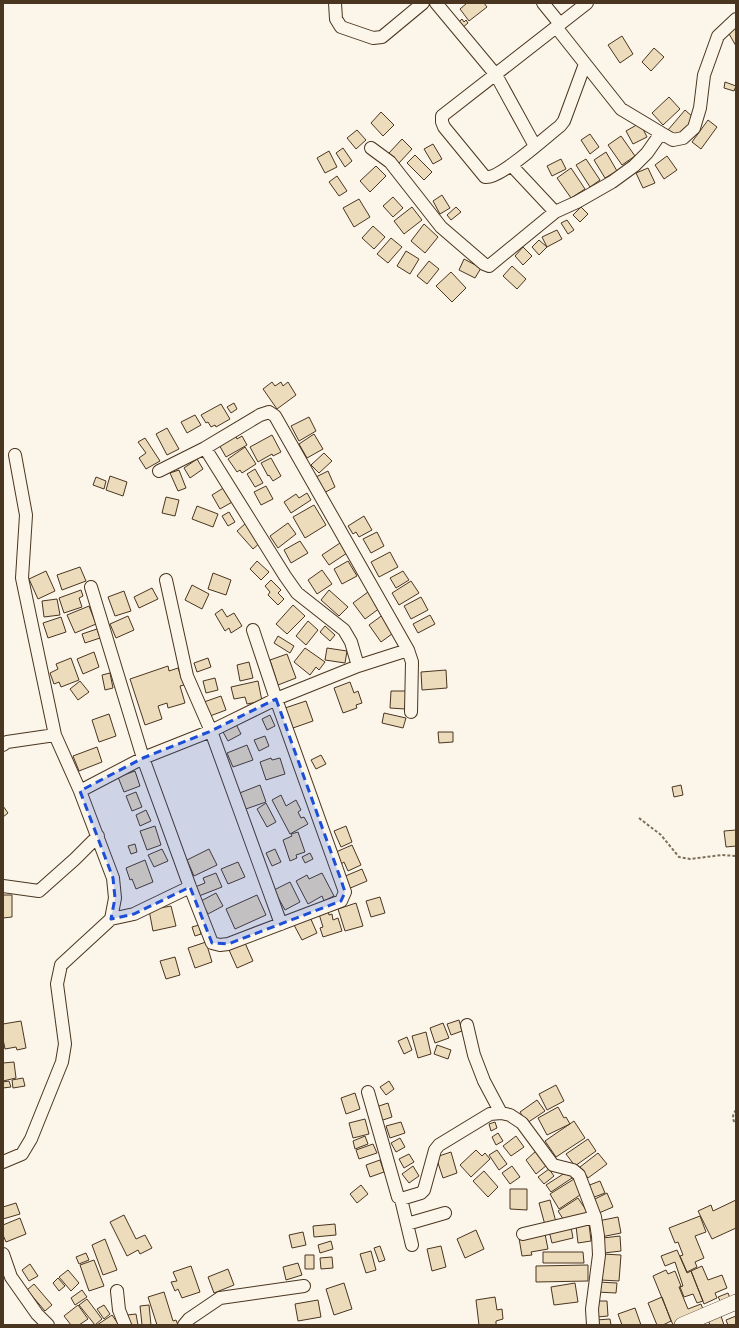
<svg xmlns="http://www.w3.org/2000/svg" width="739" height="1328" font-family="Roboto,sans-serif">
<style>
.building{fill:#ecdcbc;stroke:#4a3520}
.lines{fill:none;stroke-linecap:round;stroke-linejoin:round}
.minor-casing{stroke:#4a3520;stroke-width:14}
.major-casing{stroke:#4a3520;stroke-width:16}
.path{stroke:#7f6f5c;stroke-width:2;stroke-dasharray:3 2;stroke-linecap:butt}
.minor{stroke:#fbf6e9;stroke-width:12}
.major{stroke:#fbf6e9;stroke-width:15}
.marked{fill:#1d4ed8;fill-opacity:0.2;stroke:#1d4ed8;stroke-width:3;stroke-dasharray:8 5;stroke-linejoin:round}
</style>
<rect width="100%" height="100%" fill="#fbf6e9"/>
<!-- building -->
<path class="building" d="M467 3H484L487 7 469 21 460 9Z
M462 19 464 22 466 20 468 23 462 28 458 23Z
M736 28V46L728 32Z
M622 36 633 54 620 63 608 45Z
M654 48 664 57 651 71 642 62Z
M725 82 736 86 734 91 724 88Z
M669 97 680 109 663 125 652 113Z
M685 110 694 118 677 138 668 130Z
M381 112 394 125 383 136 371 123Z
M708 120 717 127 701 149 692 142Z
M640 123 647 137 633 144 626 131Z
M357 130 366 140 356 149 347 138Z
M590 134 599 147 590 154 581 140Z
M621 136 635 156 622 165 608 145Z
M402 139 412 149 399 163 389 153Z
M433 144 442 159 433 164 424 149Z
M343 148 352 161 345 167 336 153Z
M329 151 337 167 325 173 317 158Z
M606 152 617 171 605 178 594 160Z
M415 155 432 172 424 180 407 163Z
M667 156 677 170 664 179 655 165Z
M561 159 566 169 552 176 547 166Z
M586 159 600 180 590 187 576 165Z
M376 166 386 176 370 192 360 181Z
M571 168 585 189 571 198 557 178Z
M648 168 655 183 643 188 636 173Z
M337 176 347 191 339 196 329 182Z
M442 195 450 208 440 214 433 201Z
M393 197 403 208 393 217 383 206Z
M359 199 370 217 354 227 343 208Z
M412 207 422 220 404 234 394 221Z
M456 207 461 212 451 220 447 215Z
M581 207 588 214 580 222 573 215Z
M567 220 574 230 568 234 561 223Z
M424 224 438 237 425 253 411 241Z
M373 226 385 237 374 249 362 238Z
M557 230 562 239 547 247 542 237Z
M391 238 402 247 388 263 377 254Z
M539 240 547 247 539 255 532 247Z
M523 247 532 256 523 265 515 256Z
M406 251 419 259 410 274 397 266Z
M464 259 481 268 475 278 459 270Z
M429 261 439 269 427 284 417 276Z
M512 266 526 279 517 289 503 276Z
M451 272 466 288 452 302 436 286Z
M272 382 275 386 281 382 283 386 288 382 296 395 277 409 263 389Z
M234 403 237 409 231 413 227 407Z
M221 404 230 419 216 427 215 425 211 427 208 422 206 423 201 415Z
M195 415 201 425 187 433 181 422Z
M309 417 316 431 299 441 291 426Z
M167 428 179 449 167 455 156 434Z
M235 434 237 439 242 436 247 445 226 457 218 443Z
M314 434 323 449 307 458 299 444Z
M272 435 281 452 273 456 272 454 258 462 250 447Z
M145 438 160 461 146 469 139 458 146 453 138 442Z
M245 447 256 464 242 473 240 470 237 472 228 459Z
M324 453 332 461 319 473 311 465Z
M271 458 281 476 273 481 269 475 268 476 261 463Z
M197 459 203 469 190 478 184 468Z
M255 469 263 483 255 487 247 474Z
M179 470 186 488 178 491 170 473Z
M328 471 335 487 322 494 314 478Z
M110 476 127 482 123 496 106 490Z
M96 477 106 481 104 489 93 485Z
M266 486 273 499 261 505 254 492Z
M225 487 234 501 220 509 212 495Z
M307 493 311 500 291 513 284 502 296 494 299 498Z
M166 497 179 500 175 516 162 513Z
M314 505 326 525 305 538 293 517Z
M197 506 218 514 213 527 192 519Z
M229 512 235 522 228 526 222 516Z
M364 516 372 530 359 537 356 532 353 534 348 526Z
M246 523 262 541 253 549 237 531Z
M288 523 296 534 278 548 270 536Z
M377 532 384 546 371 553 363 539Z
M300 541 308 553 291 563 284 550Z
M340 543 347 553 329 565 322 555Z
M390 552 398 567 379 577 371 562Z
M257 561 269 572 261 580 250 569Z
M348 561 357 576 342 584 334 569Z
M80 567 86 581 62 590 57 575Z
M322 570 332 584 317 594 308 580Z
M46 571 55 591 38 599 29 579Z
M403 571 409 580 396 588 390 578Z
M213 573 231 580 226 595 208 589Z
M271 580 281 590 278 593 284 599 278 605 268 595 270 592 265 586Z
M411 581 419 593 399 605 392 593Z
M192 585 209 594 202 609 185 600Z
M152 588 158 599 139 608 134 597Z
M81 590 83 596 79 598 82 607 64 613 59 598Z
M329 590 348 607 339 616 321 600Z
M124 591 131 611 115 616 108 597Z
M368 592 380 608 365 619 353 603Z
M421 597 428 610 411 619 404 606Z
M57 599 60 615 44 617 42 601Z
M293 605 305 616 287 634 276 624Z
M89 606 96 624 75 633 67 615Z
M222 609 227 617 234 613 242 626 231 633 229 628 225 631 215 614Z
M384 614 396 631 381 642 369 625Z
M430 615 435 624 418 633 413 624Z
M128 616 134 630 116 638 110 624Z
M61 617 66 632 48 638 43 623Z
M308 621 318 630 306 645 296 636Z
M325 626 335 635 330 641 320 632Z
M97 629 100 638 85 643 82 634Z
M278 636 294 646 290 653 274 643Z
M305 648 325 662 319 670 316 667 310 675 294 662Z
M327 648 347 651 345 663 325 660Z
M94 652 99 667 83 674 77 659Z
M287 654 296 678 278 685 270 660Z
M71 658 79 680 61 687 59 682 54 684 50 673 58 669 56 664Z
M208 658 211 667 197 672 194 663Z
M249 662 253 678 240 681 237 665Z
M168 666 169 671 178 668 184 685 180 686 185 703 168 708 167 703 158 706 162 719 145 725 130 679Z
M446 670 447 688 422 690 421 672Z
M110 673 113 688 105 690 102 675Z
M215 678 218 690 206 693 203 681Z
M80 681 89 692 78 700 70 689Z
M258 681 262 701 247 704 245 697 234 699 231 687Z
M350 682 354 693 358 691 362 703 356 705 357 708 343 713 334 688Z
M391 691H406L405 709 390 708Z
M221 696 226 710 210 716 204 702Z
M306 701 313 721 293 728 285 708Z
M384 713 406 718 403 728 382 723Z
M109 714 116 736 99 742 92 720Z
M270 715 275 726 267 730 262 719Z
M236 724 241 734 228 741 223 732Z
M438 732H453V742L439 743Z
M265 736 269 746 259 751 254 740Z
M247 745 253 760 233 767 227 753Z
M97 747 102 762 79 771 73 756Z
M321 755 326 764 316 769 311 760Z
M271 758 272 760 280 758 285 774 266 780 260 762Z
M135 771 140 786 124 792 118 777Z
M260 785 266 802 243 810 237 794Z
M681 785 683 795 674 797 672 787Z
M136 792 142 807 132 811 126 796Z
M281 795 286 806 296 800 301 810 298 812 301 818 304 817 308 824 290 834 272 800Z
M266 803 276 822 267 827 257 809Z
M3 806 8 813 3 817Z
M146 810 151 821 140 826 136 815Z
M155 826 161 845 147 850 140 831Z
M346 826 352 842 341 847 334 831Z
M736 830V846L726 847 724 831Z
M298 832 305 852 296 855 297 858 290 861 283 840 292 836 291 834Z
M135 844 137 852 131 854 128 846Z
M352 845 361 865 348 871 344 862 341 864 336 852Z
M162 849 168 861 154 867 148 855Z
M209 849 217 865 194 876 187 860Z
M275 849 281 862 272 866 266 853Z
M310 853 313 859 305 863 302 857Z
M145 860 153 882 136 889 132 879 130 880 126 868Z
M238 862 245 877 228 884 221 869Z
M362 869 367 881 348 889 343 877Z
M216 873 222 887 199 896 195 887 205 883 203 878Z
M322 873 334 896 324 901 322 896 308 904 296 881 307 875 309 879Z
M290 882 300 902 285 910 274 890Z
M216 893 223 906 208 914 201 901Z
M3 895H12V917L3 918Z
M257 895 266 915 235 929 226 909Z
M380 897 385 913 371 917 366 901Z
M356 903 363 926 345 931 338 909Z
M171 906 176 926 153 931 149 910Z
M328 911 329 915 332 914 333 920 338 918 342 931 323 937 320 928 323 927 319 914Z
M310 917 317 933 302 940 294 925Z
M199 925 201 934 195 936 192 927Z
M206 942 212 962 195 968 188 948Z
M245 943 253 961 237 968 229 950Z
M175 957 180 975 166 979 160 961Z
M459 1020 462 1031 451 1035 447 1024Z
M21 1021 26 1048 17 1050 16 1047 5 1049 3 1039V1024Z
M443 1023 449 1038 435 1043 430 1028Z
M426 1032 431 1054 418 1058 412 1036Z
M407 1037 412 1050 404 1054 398 1041Z
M437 1045 451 1050 448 1059 434 1054Z
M14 1062 16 1078 3 1081V1063Z
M23 1078 25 1086 13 1088 12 1080Z
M9 1081 11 1087 3 1088V1082Z
M389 1081 394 1089 386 1095 380 1087Z
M556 1085 564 1101 547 1110 539 1094Z
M355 1093 360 1109 346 1114 341 1098Z
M537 1100 545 1111 527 1123 520 1112Z
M388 1103 392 1117 380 1121 376 1107Z
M558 1107 564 1118 566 1117 570 1124 547 1135 538 1118Z
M365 1119 369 1134 353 1138 349 1123Z
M574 1121 585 1138 556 1157 545 1141Z
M401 1122 405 1133 390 1138 386 1126Z
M495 1122 497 1128 491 1131 489 1124Z
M498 1133 503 1141 496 1145 492 1137Z
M365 1136 368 1144 355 1149 353 1141Z
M516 1136 524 1147 511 1156 503 1146Z
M400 1138 405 1147 396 1152 391 1143Z
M588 1139 596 1151 575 1166 566 1154Z
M373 1144 377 1153 359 1159 356 1150Z
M476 1150 482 1156 485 1153 490 1159 471 1177 460 1165Z
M497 1150 507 1164 499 1170 489 1155Z
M536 1151 547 1165 536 1174 526 1160Z
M451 1152 457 1173 443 1178 436 1157Z
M598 1153 607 1164 588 1178 580 1167Z
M409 1154 414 1162 404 1168 399 1159Z
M380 1160 384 1172 370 1177 366 1165Z
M413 1166 419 1176 409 1183 402 1174Z
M512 1166 520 1177 510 1184 502 1173Z
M549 1169 554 1176 544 1184 538 1177Z
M484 1171 498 1187 488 1197 473 1181Z
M568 1171 572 1178 551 1192 546 1185Z
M574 1179 583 1193 559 1209 550 1194Z
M600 1181 605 1193 592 1198 587 1186Z
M361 1185 368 1194 357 1203 350 1194Z
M510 1189H527V1210L510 1209Z
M607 1193 613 1207 599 1213 593 1200Z
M578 1198 588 1213 577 1220 574 1216 565 1222 558 1211Z
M550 1200 556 1222 545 1225 539 1203Z
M736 1200V1228L712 1239 698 1211 711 1205 713 1211Z
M16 1203 20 1214 3 1219V1207Z
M124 1215 136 1239 145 1235 152 1248 140 1254 138 1250 127 1256 110 1222Z
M700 1216 706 1232 695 1236 704 1258 695 1262 697 1267 687 1272 680 1256 683 1255 678 1242 675 1243 669 1228Z
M618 1217 621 1233 601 1237 598 1221Z
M20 1218 26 1234 6 1242 3 1235V1225Z
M335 1224 336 1235 314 1237 313 1226Z
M589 1224 591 1241 578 1243 576 1226Z
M571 1227 573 1238 552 1243 549 1231Z
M476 1230 484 1249 465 1258 457 1239Z
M303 1232 306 1245 292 1248 289 1235Z
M545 1234 548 1249 531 1252 532 1255 522 1256 519 1238Z
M620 1236 621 1251 604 1253 603 1238Z
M105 1239 117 1270 103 1275 92 1245Z
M331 1241 333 1249 320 1253 318 1245Z
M380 1246 385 1260 379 1262 374 1248Z
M441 1246 446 1267 432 1271 427 1249Z
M677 1250 687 1273 691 1271 703 1301 697 1303 693 1294 684 1297 680 1287 683 1286 675 1262 665 1266 661 1256Z
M371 1251 376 1270 366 1273 360 1254Z
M543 1252H583L584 1263H543Z
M86 1253 89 1260 79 1264 76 1257Z
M602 1254 621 1255 619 1281 601 1280Z
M305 1255H314V1269H305Z
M332 1257 333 1268 321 1269 320 1258Z
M94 1260 104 1286 89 1291 80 1265Z
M298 1263 302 1275 286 1280 283 1267Z
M30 1264 38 1276 29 1281 22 1270Z
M588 1265V1281L536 1282V1266Z
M191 1266 200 1292 182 1298 178 1289 175 1291 171 1282 177 1281 173 1272Z
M702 1266 708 1280 722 1275 727 1288 715 1293 717 1298 704 1304 691 1271Z
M228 1269 234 1285 214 1293 208 1277Z
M68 1270 79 1283 71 1291 59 1277Z
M666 1270 668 1274 675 1271 681 1286 679 1287 688 1309 701 1304 704 1312 673 1325 653 1276Z
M58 1278 65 1286 59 1291 53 1283Z
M598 1282 617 1283 616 1293 597 1292Z
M344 1283 352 1309 334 1315 326 1289Z
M575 1283 578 1302 554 1305 551 1287Z
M34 1284 52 1305 45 1311 27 1290Z
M82 1290 87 1297 75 1305 71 1298Z
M164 1292 173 1321 176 1320 178 1325H157L148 1297Z
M728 1293 730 1298 721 1302 718 1297Z
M495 1297 497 1310 502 1309 503 1319 496 1321V1325H479L476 1300Z
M662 1297 671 1321 663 1325H657L648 1303Z
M87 1299 102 1319 95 1325 79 1305Z
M318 1300 321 1317 298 1321 295 1304Z
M596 1301H607L608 1316 597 1317Z
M78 1305 88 1319 79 1325H71L64 1316Z
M104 1305 110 1314 104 1319 97 1309Z
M149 1305 151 1325H142L140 1306Z
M635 1308 641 1325H622L618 1314Z
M136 1314 138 1325H129L127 1315Z
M112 1315 119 1325H97Z
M721 1316 724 1325H710L708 1320Z
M736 1316V1325H728L726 1320Z
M610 1319 611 1325H596V1320Z"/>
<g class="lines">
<defs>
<path id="minor" d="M335 3 336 19 341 27 373 38 382 37 423 3
M436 3 496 75 535 146
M543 3 560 24
M556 27 621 109 661 133
M585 64 564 121 560 126C547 136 499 180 485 177L444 127 442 122V116L587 3
M371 148 390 162 441 227 484 264 489 266 555 212 577 202 612 182 634 166 647 153 661 133 673 140 683 138 694 128 700 108 704 75 718 36 736 19
M511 165 555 212
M205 448 285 576 297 593 344 630 351 642 358 666
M159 471 205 448 260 415 269 412 275 416 408 650 412 662 411 712
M166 580 187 676 211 731 281 924
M91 587 143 758 190 887 212 943 220 945 228 944 341 901 345 892 276 699 253 630
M3 745 7 742 55 735
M80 791 143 758 211 731 276 699 358 666 408 650
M3 886 39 891 75 859 98 836
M111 919 134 914 190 887
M467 1025 474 1055 484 1081 501 1113
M368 1092 398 1197 401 1199 421 1193 424 1190 435 1150 439 1145 490 1114 501 1113 510 1115 522 1123 553 1165 573 1170 579 1175 595 1217 598 1236 599 1255 592 1309 593 1325
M3 1162 22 1154 31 1139 62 1062 65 1044 57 984 61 965 111 919 115 898 113 878 80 791 55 735 22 578 26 515 15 455
M401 1199 412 1245
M407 1224 445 1213
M523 1234 595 1217
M3 1254 11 1277 37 1314 48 1325
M117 1291 119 1310 125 1325
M184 1325 189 1319 220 1298 304 1286"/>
<path id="major" d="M682 1325 736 1302"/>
</defs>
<!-- minor casing -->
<use href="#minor" class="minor-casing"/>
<!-- major casing -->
<use href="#major" class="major-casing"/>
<!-- path -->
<path class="path" d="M639 818 661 835 679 857 690 859 722 855 736 856
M736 1110C732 1115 732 1120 736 1124"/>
<!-- minor -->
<use href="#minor" class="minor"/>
<!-- major -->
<use href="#major" class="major"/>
</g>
<!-- marked area -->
<path class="marked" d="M276 699 341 880 345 892 341 901 228 944 212 943 190 887 134 914 111 919 115 898 113 878 80 791 143 758 211 731Z"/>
<!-- border -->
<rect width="739" height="1328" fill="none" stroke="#4a3520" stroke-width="8"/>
</svg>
